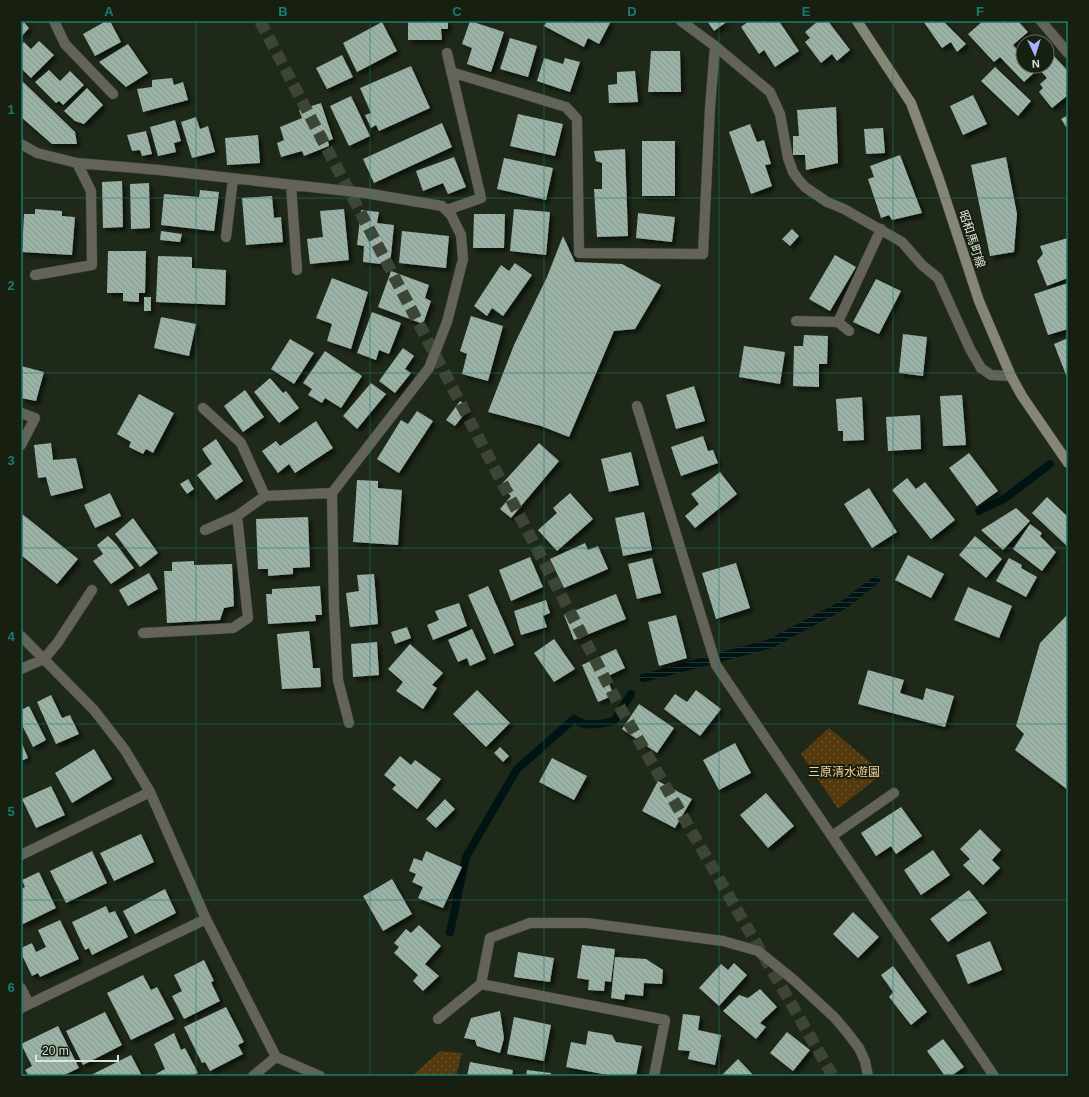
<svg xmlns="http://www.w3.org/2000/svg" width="1089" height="1097" font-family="Arial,'Noto Sans JP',sans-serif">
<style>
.park{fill:url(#park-dots)}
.water{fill:url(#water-rules)}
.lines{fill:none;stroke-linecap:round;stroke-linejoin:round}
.stream{stroke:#001413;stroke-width:8}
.building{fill:url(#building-back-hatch);filter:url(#shadow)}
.motorway-tunnel{stroke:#3c4536;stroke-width:12;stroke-dasharray:12 6;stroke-linecap:butt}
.minor-casing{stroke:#3a4334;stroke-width:11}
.secondary-casing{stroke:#3a4334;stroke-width:11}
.minor{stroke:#63635a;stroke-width:10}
.secondary{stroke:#868677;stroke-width:10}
.grid{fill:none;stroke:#197c73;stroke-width:1;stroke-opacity:0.55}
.labels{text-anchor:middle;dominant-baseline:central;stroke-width:4;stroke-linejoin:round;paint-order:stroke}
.street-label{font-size:12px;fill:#dde4d9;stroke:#161f10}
.park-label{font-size:12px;fill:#fad39c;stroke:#161f10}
.neatline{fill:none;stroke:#197c73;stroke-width:1.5}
.grid-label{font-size:13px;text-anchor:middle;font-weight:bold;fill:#197c73}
</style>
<defs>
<pattern id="park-dots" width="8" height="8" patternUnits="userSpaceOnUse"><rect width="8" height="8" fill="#53390d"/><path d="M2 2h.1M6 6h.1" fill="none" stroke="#6b5630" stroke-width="1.8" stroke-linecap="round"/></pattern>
<pattern id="water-rules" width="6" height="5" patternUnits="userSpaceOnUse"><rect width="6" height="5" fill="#001413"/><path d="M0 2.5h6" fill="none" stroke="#253635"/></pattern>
<pattern id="building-back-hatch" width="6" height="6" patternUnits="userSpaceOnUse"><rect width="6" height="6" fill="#9bb2a6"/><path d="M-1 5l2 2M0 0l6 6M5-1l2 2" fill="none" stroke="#85968d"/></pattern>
<filter id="shadow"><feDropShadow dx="3.5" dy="3.5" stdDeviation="2" flood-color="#0009"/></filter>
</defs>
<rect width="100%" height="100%" fill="#1f2919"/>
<!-- park -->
<path class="park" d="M829 728 883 773 838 809 801 754Z
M440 1051 462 1053 456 1076H412Z"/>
<!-- water -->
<path class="water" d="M876 575 881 581 847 608 772 648 641 683 639 675 769 639 841 601Z"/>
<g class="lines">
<!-- stream -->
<path class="stream" d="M979 511 1004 499 1050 464
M450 932 466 857 517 769 574 719C586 728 600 724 614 721L631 694"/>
</g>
<!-- building -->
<path class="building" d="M21 21H23L29 28 21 37Z
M106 21H110L121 42 95 56 83 34Z
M408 21H448V29H441L442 40H408Z
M470 21 504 32 491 72 467 64 472 48 462 44Z
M547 21H611L599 44 588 38 584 47 544 26Z
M707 21H728L714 31Z
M749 21H779L799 51 775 67 764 50 759 54 741 27Z
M818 21H828L850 50 837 61 832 54 821 63 805 42 810 38 805 32Z
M923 21H943L966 44 957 52 951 42 942 48Z
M983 21H1018L1028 32 1013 45 1023 56V66H1032L1036 71 1024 82 1000 57 994 62 968 34Z
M382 22 397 51 357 72 343 43Z
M510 38 537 46 528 77 500 69Z
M39 41 54 55 31 78 21 68V45L24 42 31 49Z
M128 44 148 73 126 87 99 62Z
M651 51H680L681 92H648Z
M1052 54 1068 71V92L1066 93 1068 95 1052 108 1039 92 1043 88 1040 84 1047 78 1038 68 1040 66H1047V59Z
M342 55 353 77 327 89 316 68Z
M544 58 563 64 565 58 580 62 570 92 537 81Z
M411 66 430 108 379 131 376 125 371 128 365 115 371 113 360 88Z
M995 67 1031 101 1018 116 981 81Z
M49 70 60 81 70 71 84 85 63 105 59 101 56 103 35 82Z
M635 71 638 102 609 103 608 85 617 84V72Z
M172 78 174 85 183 82 188 100 143 112 137 89 152 87V80Z
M21 80 75 132 77 144H52L21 117Z
M87 88 103 105 84 124 75 121 64 111Z
M973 95 987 124 963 135 950 106Z
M351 96 370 136 349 146 330 106Z
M321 103 333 139 328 141 329 146 304 156 302 151 281 157 277 143 284 140 280 127 302 118 299 110Z
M836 107 838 163 806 170 805 155H793V136H799L797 110Z
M518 114 563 124 555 156 510 146Z
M1068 115V130L1061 119Z
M196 117 200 129 208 126 215 152 192 158 181 122Z
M175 120 181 141 174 143 176 152 158 156 150 127Z
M442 123 452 147 374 183 363 159Z
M750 124 757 142 764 140 771 164 765 165 772 186 751 194 729 132Z
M883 128 885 153 866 154 864 129Z
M146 131 152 154 142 156 140 150 132 151 127 135Z
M258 135 260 163 227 165 225 138Z
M642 141H675V196H642Z
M625 149 628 236 597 237 594 189H602V163L596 161 594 151Z
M900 155 922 213 892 220 889 215 881 218 868 179 874 177 870 166Z
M454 157 466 187 448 194 443 183 423 191 416 171Z
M1006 157 1017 214 1014 252 990 256 971 165Z
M504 158 553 168 546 200 497 189Z
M122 181 123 227 103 228 102 182Z
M149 183 150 228 131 229 130 184Z
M200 190 219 192 214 231 161 225 164 194 199 197Z
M272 196 274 218 281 217 283 242 246 245 242 198Z
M35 209 62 211V216L75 217 72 255 22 252 24 214H35Z
M344 209 349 260 310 264 307 239 323 237 320 211Z
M514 209 550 212 546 255 510 251Z
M361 210 379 212 377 223 394 225 390 265 363 262 364 246 357 245Z
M638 213 675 217 672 242 636 238Z
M474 214H505L504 248H473Z
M792 229 799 236 790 246 782 239Z
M161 231 182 234 180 242 160 240Z
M402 231 449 236 446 268 399 263Z
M563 236 575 262 622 264 661 285 635 329 614 331 569 437 541 426 488 412 514 345 547 277Z
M1068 238V278L1047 286 1037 261 1043 254 1040 246Z
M108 251H146L145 293H139V302L123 301V293H107Z
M835 255 856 267 830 311 809 299Z
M158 256 192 257V268L226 270 225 305 156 302Z
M515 263 532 275 503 316 492 308 487 316 474 306 501 265 509 271Z
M391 271 429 285 425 298 431 301 423 324 378 307Z
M332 278 368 292 351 349 327 341 332 324 316 318Z
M876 279 901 291 879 334 853 322Z
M1068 283V329L1048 335 1034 294Z
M144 297H151V311H144Z
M372 312 401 323 389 354 379 350 376 360 357 353Z
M471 316 503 326 488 381 462 374 467 354 460 351Z
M161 317 196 324 189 356 154 348Z
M903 334 927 337 923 376 899 373Z
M804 335 828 336 827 364H819V387L793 386 794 346H803Z
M1068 338V380L1054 344Z
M290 339 314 353 294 384 271 369Z
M744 346 785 352 780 384 739 377Z
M403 348 414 356 405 369 411 373 395 393 379 381Z
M325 351 362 376 341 408 325 398 322 403 308 395 312 389 303 383Z
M21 366 44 372 36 401 21 398Z
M270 378 283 393 286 391 299 408 279 423 254 392Z
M371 383 386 394 357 429 343 416Z
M694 386 705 421 676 429 666 395Z
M245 390 264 417 243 432 224 406Z
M139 394 174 413 153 453 146 449 143 454 129 447 131 442 117 434Z
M962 395 966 445 943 446 940 396Z
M862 397 864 440 843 441V431H838L836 399Z
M460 401 469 408 455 426 446 420Z
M417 411 433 421 399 473 377 459 401 420 408 424Z
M920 415 921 449 888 451 886 417Z
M316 421 333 448 295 473 289 464 278 473 262 451 276 441 280 446Z
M703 436 708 451 713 450 718 463 681 476 671 447Z
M216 439 243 481 216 500 197 475 212 464 202 449Z
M51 443 53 460 76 458 83 488 51 496 46 477 38 478 34 445Z
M539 443 559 461 511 518 500 509 511 496 500 486Z
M631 452 639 485 609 492 601 459Z
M969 453 998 491 977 506 949 468Z
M720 472 737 494 695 528 685 516 699 504 691 494Z
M907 478 916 489 925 482 955 520 931 539 892 490Z
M188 479 194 489 187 494 180 484Z
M357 480 378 481V488L402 490 398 545 353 542Z
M869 488 897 532 872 548 844 504Z
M110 493 121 516 95 528 84 505Z
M570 493 593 519 557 551 538 530 557 513 553 508Z
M1047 497 1068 517V547L1032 513Z
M1016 508 1030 521 1003 550 981 530Z
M644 512 652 550 623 556 615 518Z
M21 513 78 559 57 584 21 555Z
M308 517 310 567 293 568V574L268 576V569H258L256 519Z
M133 518 158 553 140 567 115 534Z
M1030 524 1042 533 1040 536 1056 552 1042 571 1013 549Z
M108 536 116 544 134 568 111 584 93 561 103 554 97 545Z
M975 536 1002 559 986 578 959 555Z
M585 543 588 550 598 546 608 569 564 588 550 559Z
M908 555 944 574 931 598 895 580Z
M530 557 543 587 511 601 499 570Z
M652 558 661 593 637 599 628 564Z
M1009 558 1022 565 1021 568 1037 577 1026 597 996 581Z
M194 561V565L232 564 234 606 224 608 220 620 167 623 164 571H172V562Z
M736 563 750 608 716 619 702 573Z
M149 573 158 589 128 606 119 590Z
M374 574 378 624 350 627 346 593 359 591 357 575Z
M320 586 322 615H315L316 621 268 624 266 594H272V589Z
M488 586 514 645 494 654 468 595Z
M968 587 1012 606 999 638 954 620Z
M616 594 626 619 574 640 564 615Z
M546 600 550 613 543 616 547 627 521 635 514 611Z
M459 603 467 626 433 640 427 625 439 620 435 611Z
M1068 614V790L1015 750 1024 734 1016 726 1040 643Z
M676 615 687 658 659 666 648 622Z
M407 627 411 638 395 644 391 632Z
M472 629 486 659 470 666 467 658 458 662 448 640Z
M309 631 313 668H320L321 687 282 689 277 634Z
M554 639 575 669 554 682 534 653Z
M377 642 379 675 353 677 351 644Z
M410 644 443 673 432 685 437 688 423 709 396 691 403 682 388 669Z
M616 649 625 668 606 677 614 695 598 702 582 665Z
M868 670 904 680 900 693 923 700 926 688 954 696 945 727 858 704Z
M477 690 510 723 486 747 453 714Z
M696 690 721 709 700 736 664 709 675 694 687 702Z
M51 695 62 718 70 715 79 734 56 744 37 702Z
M639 704 674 728 657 753 622 729Z
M29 706 46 740 33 747 21 723V710Z
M21 741 28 758 21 761Z
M735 743 751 773 719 790 703 760Z
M500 747 509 756 503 762 494 753Z
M94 749 112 779 72 803 55 773Z
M400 756 411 765 415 760 441 779 417 809 392 789 396 785 384 775Z
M552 758 587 776 574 800 539 782Z
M658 781 692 799 675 828 642 811Z
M51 786 65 815 36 828 22 799Z
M766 793 794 826 768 848 740 815Z
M445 799 455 809 436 828 426 819Z
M901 807 922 836 896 854 891 846 876 856 861 833Z
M980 829 1001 850 992 860 1000 868 983 885 963 865 970 859 960 849Z
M141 834 154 862 114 881 100 853Z
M933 850 950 875 921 895 904 870Z
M92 851 107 883 66 903 50 871Z
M426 851 462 867 443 908 418 898 423 887 412 882 416 874 409 871 414 858 422 861Z
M39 872 56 908 21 925V889L25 887 22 880Z
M392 879 412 914 383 931 363 896Z
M165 889 176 913 135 934 123 911Z
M969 890 987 913 948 942 930 919Z
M106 906 109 913 115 911 128 937 92 955 89 948 85 950 72 922Z
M853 912 879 937 858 958 833 934Z
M60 920 79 959 40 977 38 973 32 976 21 953V948L32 943 36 952 46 947 38 930Z
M419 925 441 946 425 964 439 976 423 991 413 981 418 975 416 973 394 953 399 947 394 943 406 929 411 933Z
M990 941 1002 970 968 984 956 955Z
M582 945 615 949 611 982 605 981 604 991 588 990 589 980 577 978Z
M518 952 554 958 550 982 514 977Z
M615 957 646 959 663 970 662 984 644 983 643 996 625 994 624 1000 611 998Z
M204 960 214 981 211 982 220 1001 184 1019 172 996 182 991 174 975Z
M734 963 747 975 719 1006 699 988 721 964 728 970Z
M893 966 927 1012 911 1025 889 997 893 992 881 975Z
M143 975 151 990 157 987 174 1019 131 1040 107 993Z
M760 989 777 1007 760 1023 766 1027 756 1039 723 1011 739 995 748 998Z
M226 1007 244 1042 238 1045 243 1054 210 1071 205 1062 202 1063 184 1027Z
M500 1011 504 1038 500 1053 477 1046 475 1040 464 1038 471 1018Z
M105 1012 122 1045 83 1065 66 1031Z
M683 1014 700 1016 698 1030 721 1035 715 1065 688 1059 690 1051 678 1050Z
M514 1017 551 1025 544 1061 507 1054Z
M58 1026 79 1068 62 1076H29L25 1070 32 1066 21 1044Z
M588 1031 612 1035 616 1042 642 1046 636 1076H613L566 1067 571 1042 586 1045Z
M787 1032 810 1050 793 1071 770 1053Z
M174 1033 181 1050 185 1048 198 1073 191 1076H152L165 1069 154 1044Z
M943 1039 964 1067 951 1076H945L927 1051Z
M131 1055 142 1076H89Z
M738 1059 754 1076H721Z
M470 1062 513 1070 512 1076H467Z
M527 1070 551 1073V1076H526Z"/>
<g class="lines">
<!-- motorway-tunnel -->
<path class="motorway-tunnel" d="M260 21 622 711 833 1076"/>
<defs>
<path id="minor" d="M54 21 65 44 113 94
M681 21 715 46 770 92 780 114 788 158 793 172 798 179 805 187 827 202 844 209 902 242 922 265 938 278 970 349 981 368 991 375 1011 376
M1041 21 1068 53
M447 53 481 198 447 210
M451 72 566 107 577 119 579 253 703 254 710 108 715 46
M21 144 37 153 77 163 159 170 365 193 442 206 451 215 461 235 463 259 447 322 429 368 332 493 334 609 338 680 349 723
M291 185 297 270
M226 237 233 179
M35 275 92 265 91 191 77 163
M796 321 838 322 849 331
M838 322 881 229
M637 406 716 665 994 1076
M203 408 241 443 265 496
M21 413 35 418 21 445
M205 530 237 516
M143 633 233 628 248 618 237 516 265 496 332 493
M21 636 94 710 125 750 150 792 206 919 276 1057 320 1076
M21 669 44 659 58 642 92 590
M832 836 894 793
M21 855 150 792
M21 988 29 1004
M21 1008 206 919
M438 1019 481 984
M253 1076 276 1057
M654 1076 665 1020 481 984 490 938 530 923H587L723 941 758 951 795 981 834 1017 846 1031 859 1048 865 1061 868 1076"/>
<path id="secondary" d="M857 21 911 103 939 179 979 301 1011 376 1022 396 1068 463"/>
</defs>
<!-- minor casing -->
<use href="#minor" class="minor-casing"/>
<!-- secondary casing -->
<use href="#secondary" class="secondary-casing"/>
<!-- minor -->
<use href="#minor" class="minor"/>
<!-- secondary -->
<use href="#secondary" class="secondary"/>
</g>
<!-- grid -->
<path class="grid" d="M196 21V1076M370 21V1076M544 21V1076M719 21V1076M893 21V1076M21 198H1068M21 373H1068M21 548H1068M21 724H1068M21 900H1068"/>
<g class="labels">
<!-- street labels -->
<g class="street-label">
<text transform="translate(972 239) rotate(72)">昭和馬町線</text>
</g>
<!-- park labels -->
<g class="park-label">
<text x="844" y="772">三原清水遊園</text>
</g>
</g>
<!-- border -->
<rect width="1089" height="1097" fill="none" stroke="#161f10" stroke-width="44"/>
<!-- north arrow -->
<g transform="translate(1035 54) rotate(176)"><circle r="19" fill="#161f10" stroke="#666e60"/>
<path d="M0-3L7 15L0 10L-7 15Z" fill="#a9b0fc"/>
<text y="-6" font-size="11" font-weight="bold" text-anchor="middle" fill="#dde4d9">N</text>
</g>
<!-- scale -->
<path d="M36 1055v6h82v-6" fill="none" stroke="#dde4d9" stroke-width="2"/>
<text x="42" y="1055" font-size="12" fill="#dde4d9" stroke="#161f10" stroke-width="3" paint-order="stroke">20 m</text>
<rect x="22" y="22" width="1045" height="1053" class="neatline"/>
<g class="grid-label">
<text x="109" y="16">A</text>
<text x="283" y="16">B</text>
<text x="457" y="16">C</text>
<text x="632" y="16">D</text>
<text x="806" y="16">E</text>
<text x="980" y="16">F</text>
<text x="11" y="114">1</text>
<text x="11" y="290">2</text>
<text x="11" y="465">3</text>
<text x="11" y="641">4</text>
<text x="11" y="816">5</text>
<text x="11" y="992">6</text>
</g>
</svg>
